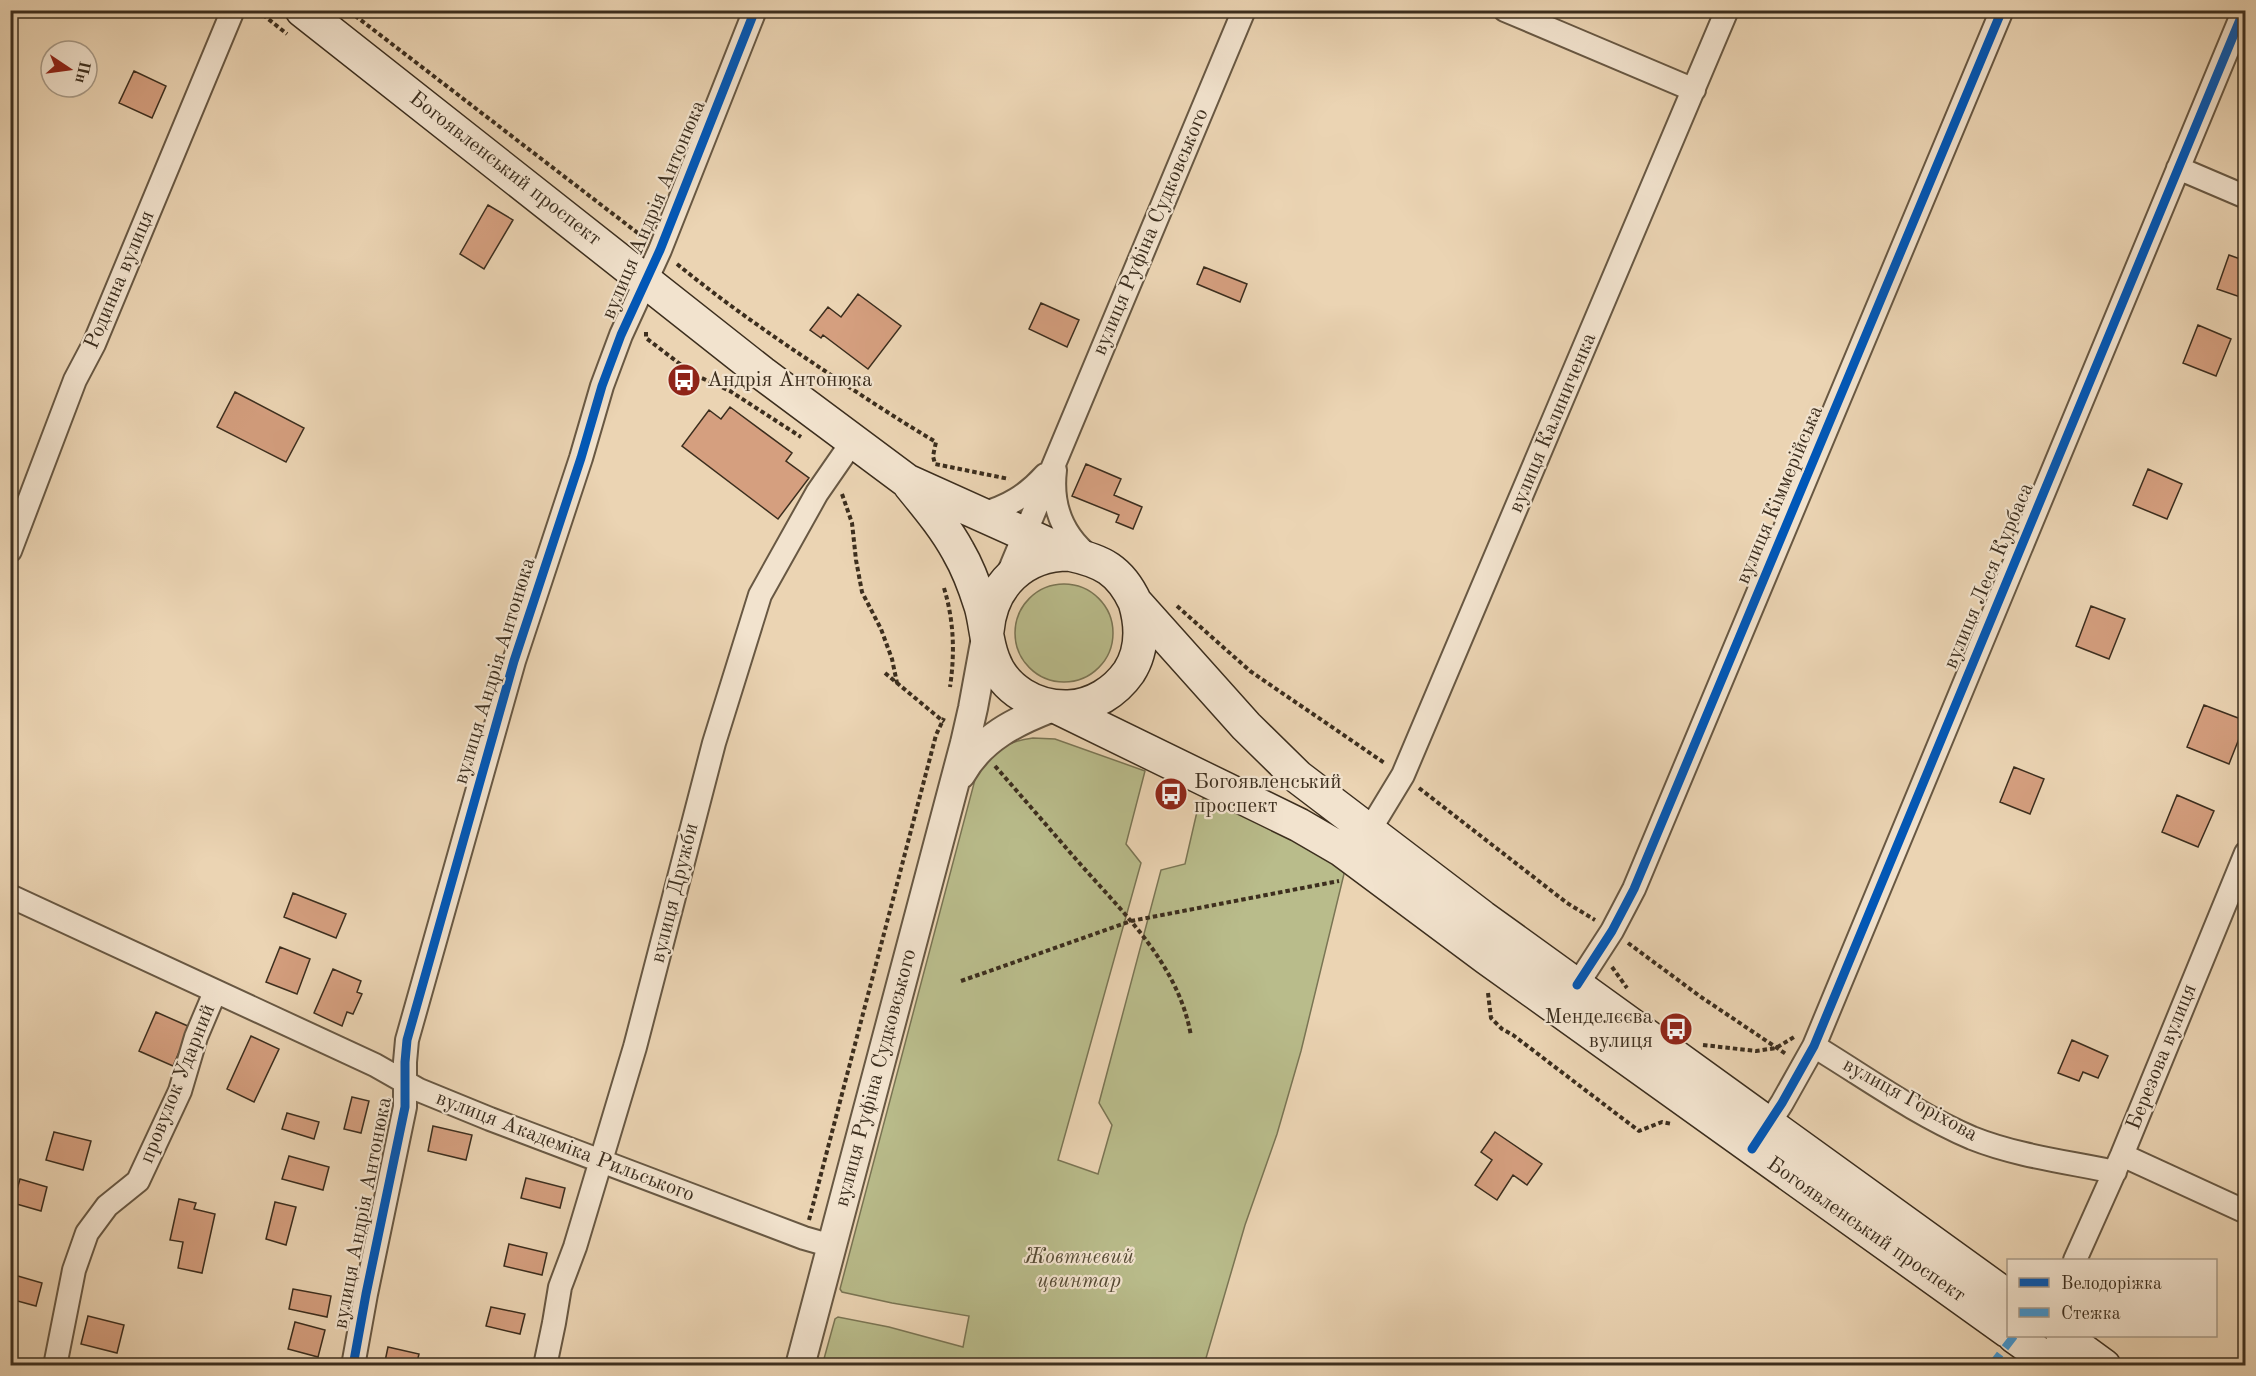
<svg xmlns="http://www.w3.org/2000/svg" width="2256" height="1376" font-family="'Old Standard TT',serif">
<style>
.green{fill:#b9bc8b;stroke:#7a7554;stroke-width:1.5}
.building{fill:#d59f7f;stroke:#3c2e1e;stroke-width:1.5}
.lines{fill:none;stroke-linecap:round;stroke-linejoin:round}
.minor-casing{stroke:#685843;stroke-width:26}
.tertiary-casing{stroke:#685843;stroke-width:32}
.secondary-casing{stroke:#3c2e1e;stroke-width:36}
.path{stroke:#3c2e1e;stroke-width:4;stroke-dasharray:4.5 3;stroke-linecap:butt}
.minor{stroke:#f2e3ce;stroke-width:22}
.tertiary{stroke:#f2e3ce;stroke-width:28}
.secondary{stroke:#f2e3ce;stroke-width:33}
.quiet{stroke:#3f97d5;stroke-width:8;stroke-dasharray:15 8;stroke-linecap:butt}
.cycleway-casing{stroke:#f2e3ce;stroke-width:13}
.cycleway{stroke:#0057b8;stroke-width:9}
.labels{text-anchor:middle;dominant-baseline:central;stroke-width:4.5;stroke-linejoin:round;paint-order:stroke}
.street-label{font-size:21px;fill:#3c2e1e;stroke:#f2e3ce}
.poi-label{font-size:21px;fill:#3c2e1e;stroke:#f2e3ce;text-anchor:start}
.park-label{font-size:21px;font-style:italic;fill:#554a34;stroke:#f2e3ce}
</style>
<rect width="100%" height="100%" fill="#ebd4b3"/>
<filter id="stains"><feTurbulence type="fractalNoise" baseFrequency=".00333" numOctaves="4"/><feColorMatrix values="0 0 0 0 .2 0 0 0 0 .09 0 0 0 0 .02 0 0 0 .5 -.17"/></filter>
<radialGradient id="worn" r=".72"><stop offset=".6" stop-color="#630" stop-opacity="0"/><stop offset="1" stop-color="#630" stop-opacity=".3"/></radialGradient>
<!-- green -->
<path class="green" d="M1015 633a49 49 0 1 1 98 0a49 49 0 1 1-98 0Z
M1033 738 1055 739 1145 771 1126 844 1141 863 1058 1160 1098 1174 1112 1125 1099 1103 1161 870 1185 864 1199 803 1204 798 1212 795 1343 864 1344 874 1301 1051 1277 1134 1245 1225 1204 1365 822 1366 835 1319 838 1317 889 1327 963 1347 969 1316 892 1303 842 1292 840 1289 977 772C995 750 1004 742 1033 738Z"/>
<!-- building -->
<path class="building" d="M134 71 166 86 152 118 119 103Z
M488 205 513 220 484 269 460 254Z
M2229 255 2246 261V299L2217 289Z
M1204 267 1247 284 1240 302 1197 284Z
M858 294 901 326 868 369 823 335 821 338 810 330 828 307 841 317Z
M1041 303 1079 320 1067 347 1029 329Z
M2198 325 2231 339 2216 376 2183 363Z
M235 392 304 428 286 462 217 427Z
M730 407 792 453 786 461 809 478 778 519 682 446 709 410 721 419Z
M1086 464 1121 479 1114 495 1142 507 1133 529 1116 522 1119 515 1072 496Z
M2148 469 2182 484 2167 519 2133 505Z
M2091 606 2125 619 2109 659 2076 646Z
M2204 705 2246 721 2229 764 2187 747Z
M2014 767 2044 779 2030 814 2000 802Z
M2177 795 2214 811 2198 847 2162 832Z
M293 893 346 914 336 938 284 917Z
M280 947 310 959 297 994 266 982Z
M333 969 361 981 357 992 362 994 353 1014 347 1012 342 1026 314 1013Z
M156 1012 190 1027 173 1066 139 1051Z
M251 1036 279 1049 254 1102 227 1089Z
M2072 1040 2108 1056 2098 1078 2083 1072 2079 1081 2058 1073Z
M352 1097 369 1101 361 1133 344 1129Z
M287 1113 319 1122 314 1139 282 1129Z
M433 1126 472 1135 466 1160 428 1151Z
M54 1132 91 1141 83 1170 46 1160Z
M1495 1132 1542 1164 1527 1185 1513 1175 1497 1200 1475 1185 1492 1160 1481 1152Z
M289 1156 329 1167 323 1190 282 1179Z
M526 1178 565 1188 560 1208 521 1198Z
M20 1179 47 1187 41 1211 13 1203Z
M179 1199 196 1203 194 1209 215 1214 202 1273 178 1268 183 1242 170 1240Z
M275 1202 296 1207 286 1245 266 1239Z
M509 1244 547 1253 542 1275 504 1266Z
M11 1274 42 1283 36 1306 10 1299Z
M293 1289 331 1296 327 1317 289 1309Z
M491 1307 525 1314 520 1334 486 1326Z
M88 1316 124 1325 117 1353 81 1344Z
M295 1322 325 1330 318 1357 288 1349Z
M388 1347 419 1354 416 1366H384Z"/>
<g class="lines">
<defs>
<path id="minor" d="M1505 10 1694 90
M2178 168 2246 197
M1055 470C1051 504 1062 535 1090 557
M981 514C1008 507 1027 495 1045 475
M10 551 75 380 94 344 233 10
M1006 579 1244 10
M1369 831 1403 775 1727 10
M10 896 375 1065 419 1090 490 1119 804 1238 832 1246
M1577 985 1612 931 1634 889 2002 10
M1814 1046C1865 1077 1916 1114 1972 1138 2017 1156 2068 1162 2115 1172
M1761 1136 1782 1103 1814 1046 2244 10
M2122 1155 2246 1212
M2075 1260 2122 1155 2246 853
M55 1366 74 1270 87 1233 107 1206 138 1181 180 1091 196 1037 215 992
M353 1366 366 1294 405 1107V1062L407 1040 514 661 581 458 602 386 621 335 660 250 755 10
M545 1366 554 1323 560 1287 575 1247 635 1047 714 743 760 595 817 493 853 441"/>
<path id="tertiary" d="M961 774C981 738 1016 721 1053 707
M800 1366 965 743 973 708 987 632"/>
<path id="secondary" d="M302 10 762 373 907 481 1069 554C1102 561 1120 570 1135 602L1246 726 1298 777 1482 917 2008 1297
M910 485C927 506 945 527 958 551 968 568 975 587 981 606 986 623 986 642 993 659 1004 690 1036 708 1068 707 1093 706 1115 692 1129 672 1143 650 1142 625 1135 602
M987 631C991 585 1023 554 1069 554
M1057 707 1299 825 1342 850 1487 958 2008 1331
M2014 1336 2056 1366
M2063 1336 2104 1366"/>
</defs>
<!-- minor casing -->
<use href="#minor" class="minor-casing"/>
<!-- tertiary casing -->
<use href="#tertiary" class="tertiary-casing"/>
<!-- secondary casing -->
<use href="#secondary" class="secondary-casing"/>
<!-- path -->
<path class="path" d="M257 10 287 34
M349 11 643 237
M677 264C721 300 768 333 816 365 855 391 895 418 936 442L933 456 935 464 1009 479
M646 332V338L693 374 730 391 801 437
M842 494 852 523 856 560 862 592 881 629 892 659 897 683
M944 588C954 621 955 653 950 687
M1177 606 1250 671 1386 764
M885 673 944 722
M995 766C1024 799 1053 833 1082 866 1127 917 1179 966 1191 1036
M1419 788 1567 903 1595 920
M1628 943 1701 997 1786 1054
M1612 967 1627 988
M961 981 1131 921 1339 881
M1488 993 1491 1018 1502 1029 1513 1035 1639 1131 1662 1122 1672 1124
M1703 1045 1756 1051 1776 1048 1794 1037
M809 1220 936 735 944 718"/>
<!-- minor -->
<use href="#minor" class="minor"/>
<!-- tertiary -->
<use href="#tertiary" class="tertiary"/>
<!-- secondary -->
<use href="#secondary" class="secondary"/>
<!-- quiet -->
<path class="quiet" d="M1991 1366 2014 1336"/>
<defs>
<path id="cycleway" d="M1577 985 1612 931 1634 889 2002 10
M1752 1149 1782 1103 1814 1046 2244 10
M353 1366 366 1294 405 1107V1062L407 1040 514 661 581 458 602 386 621 335 660 250 755 10"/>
</defs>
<!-- cycleway casing -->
<use href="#cycleway" class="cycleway-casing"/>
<!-- cycleway -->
<use href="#cycleway" class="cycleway"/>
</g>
<!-- icons -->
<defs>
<symbol id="bus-disc" viewBox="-11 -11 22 22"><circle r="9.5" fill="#8f2418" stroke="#f2e3ce"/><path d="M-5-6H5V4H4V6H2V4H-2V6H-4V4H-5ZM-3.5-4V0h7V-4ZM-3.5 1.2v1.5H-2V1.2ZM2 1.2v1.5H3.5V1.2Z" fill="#fff"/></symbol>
</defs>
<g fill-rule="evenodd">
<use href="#bus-disc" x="665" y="361" width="38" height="38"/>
<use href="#bus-disc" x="1152" y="775" width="38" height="38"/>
<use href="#bus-disc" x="1657" y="1010" width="38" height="38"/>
</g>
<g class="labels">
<!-- street labels -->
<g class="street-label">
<text transform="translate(505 169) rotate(38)">Богоявленський проспект</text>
<text transform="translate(654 210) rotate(-67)">вулиця Андрія Антонюка</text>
<text transform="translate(1151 232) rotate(-67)">вулиця Руфіна Судковського</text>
<text transform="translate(120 280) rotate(-67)">Родинна вулиця</text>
<text transform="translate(1553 423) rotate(-67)">вулиця Калиниченка</text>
<text transform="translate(1780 495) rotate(-67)">вулиця Кіммерійська</text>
<text transform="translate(1989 576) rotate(-67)">вулиця Леся Курбаса</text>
<text transform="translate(495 671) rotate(-73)">вулиця Андрія Антонюка</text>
<text transform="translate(675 893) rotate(-76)">вулиця Дружби</text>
<text transform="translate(2162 1057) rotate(-68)">Березова вулиця</text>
<text transform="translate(876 1078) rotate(-75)">вулиця Руфіна Судковського</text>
<text transform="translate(178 1084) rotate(-68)">провулок Ударний</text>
<text transform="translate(1910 1100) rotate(29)">вулиця Горіхова</text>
<text transform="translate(565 1147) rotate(21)">вулиця Академіка Рильського</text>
<text transform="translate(363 1213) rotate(-79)">вулиця Андрія Антонюка</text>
<text transform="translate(1866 1230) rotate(35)">Богоявленський проспект</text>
</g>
<!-- poi labels -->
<g class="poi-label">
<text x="707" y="380">Андрія Антонюка</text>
<text x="1194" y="782">Богоявленський<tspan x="1194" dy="24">проспект</tspan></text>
<text x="1653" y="1017" text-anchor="end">Менделєєва<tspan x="1653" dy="24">вулиця</tspan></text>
</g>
<!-- park labels -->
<g class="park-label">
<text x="1079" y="1257">Жовтневий<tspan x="1079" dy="24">цвинтар</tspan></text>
</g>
</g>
<!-- margin -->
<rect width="2256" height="1376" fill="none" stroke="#ebd4b3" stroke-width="36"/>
<rect x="12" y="12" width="2232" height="1352" fill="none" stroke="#3c2e1e" stroke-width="3"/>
<rect x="18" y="18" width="2220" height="1340" fill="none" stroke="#3c2e1e" stroke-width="1.5"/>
<!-- legend -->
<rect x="2007" y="1259" width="210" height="78" fill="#f2e3ce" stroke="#a99b88" stroke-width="1.5"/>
<rect x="2019" y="1278" width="30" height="9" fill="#0057b8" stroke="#a99b88" stroke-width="1.5"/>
<text x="2061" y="1289" font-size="18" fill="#3c2e1e">Велодоріжка</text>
<rect x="2019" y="1308" width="30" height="9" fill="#3f97d5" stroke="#a99b88" stroke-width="1.5"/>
<text x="2061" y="1319" font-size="18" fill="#3c2e1e">Стежка</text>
<!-- north arrow -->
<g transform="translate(69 69) rotate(103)"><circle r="28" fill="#f2e3ce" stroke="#a99b88" stroke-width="1.5"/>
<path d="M0-4.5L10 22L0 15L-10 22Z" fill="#8f2418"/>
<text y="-9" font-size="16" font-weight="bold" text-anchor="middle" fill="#3c2e1e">Пн</text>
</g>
<rect width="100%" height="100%" filter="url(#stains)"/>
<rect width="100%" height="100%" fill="url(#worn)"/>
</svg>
